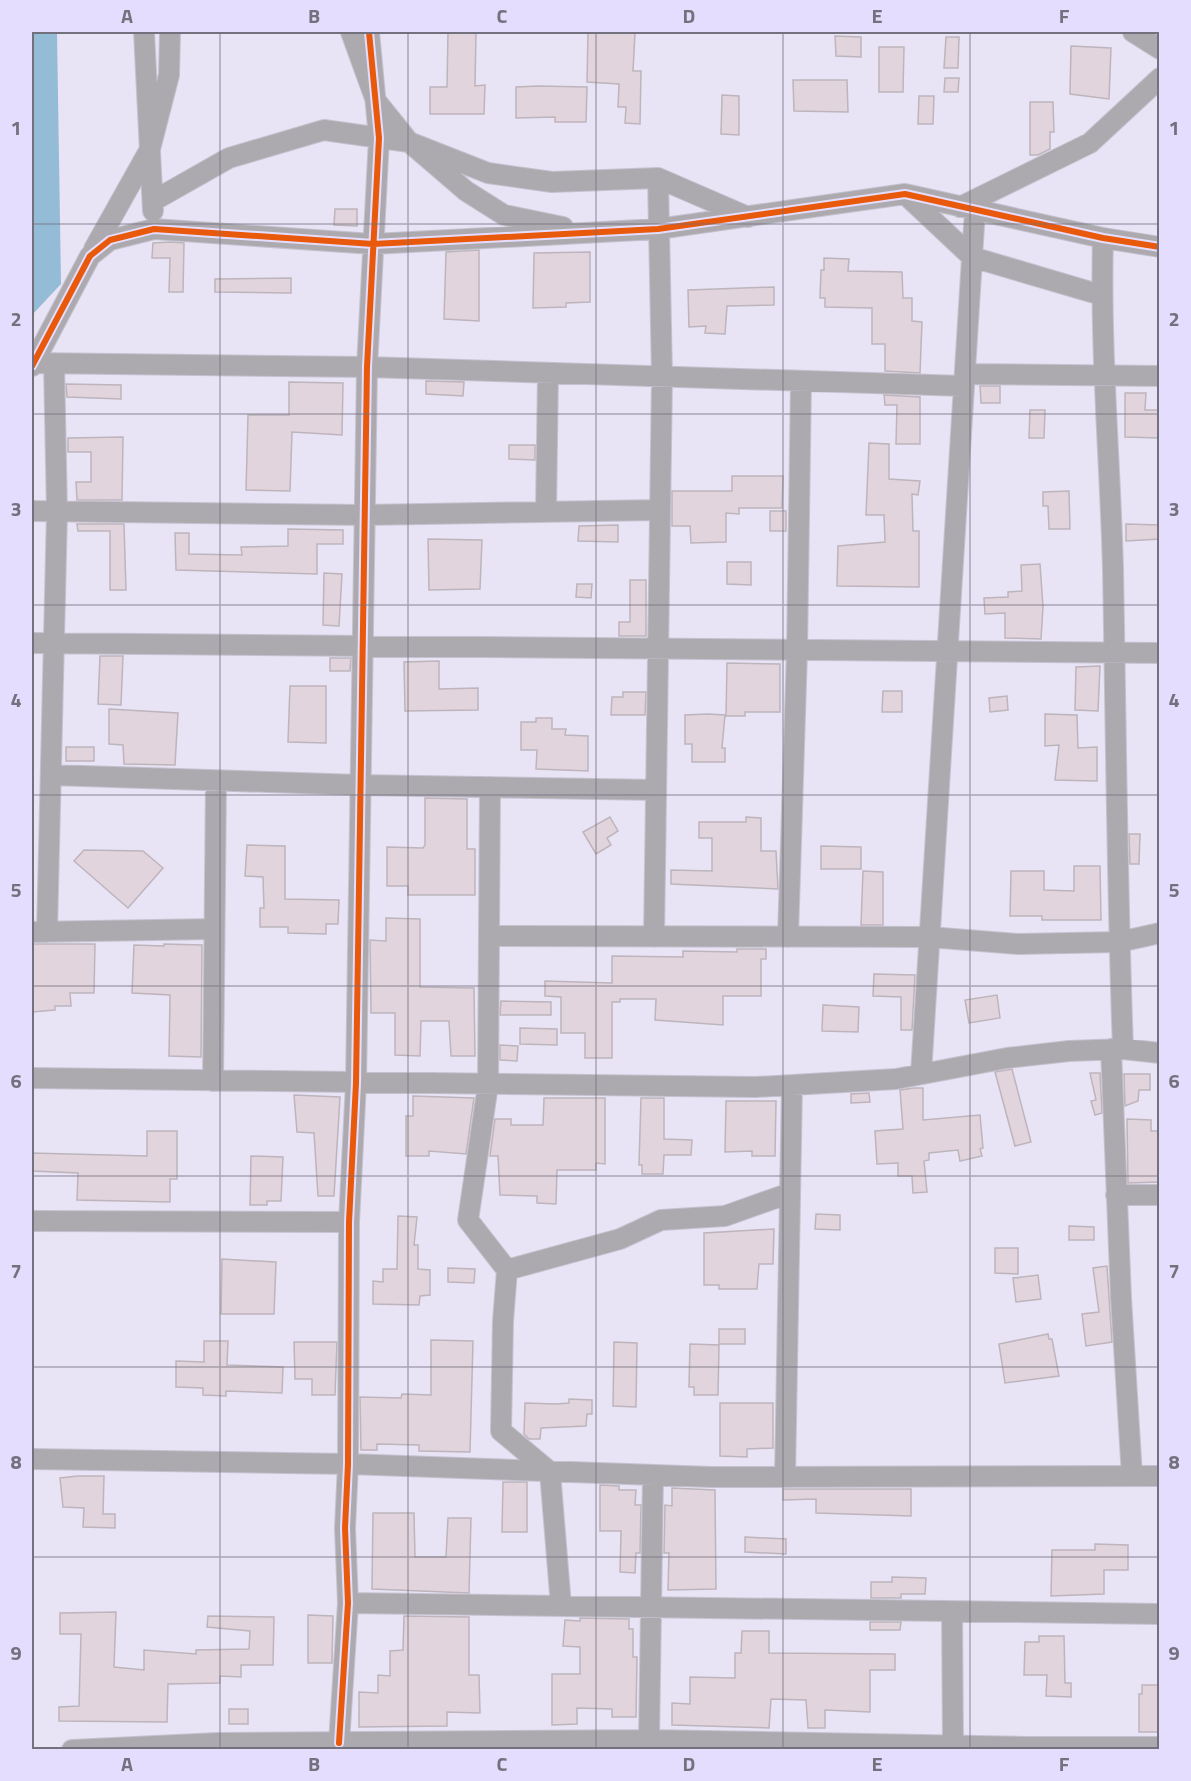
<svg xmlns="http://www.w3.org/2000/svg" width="1191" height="1781" font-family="'Titillium Web',sans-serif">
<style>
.water{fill:#95bcd6}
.building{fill:#e2d4dc;stroke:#bdb4bc;stroke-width:1.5}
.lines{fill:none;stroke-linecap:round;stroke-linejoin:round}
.street-casing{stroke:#c5c2d0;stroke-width:22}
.street{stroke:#adaaaf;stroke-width:20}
.cycleway-casing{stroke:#e4ddfd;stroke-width:10}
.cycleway{stroke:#e8590c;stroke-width:6}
.grid{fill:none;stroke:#74717f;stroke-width:1.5;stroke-opacity:0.55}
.neatline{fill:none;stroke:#74717f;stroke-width:2}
.grid-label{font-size:20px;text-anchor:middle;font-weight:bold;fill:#74717f}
</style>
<rect width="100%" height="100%" fill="#e8e4f6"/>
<!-- water -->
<path class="water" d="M32 32H57L61 284 32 315Z"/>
<!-- building -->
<path class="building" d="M448 32H476L475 86 485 85 484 114H430V87H447Z
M588 32 635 33 633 71H641L640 124 625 123 626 107H618L619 84 587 82Z
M835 36 861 37V57L836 56Z
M946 37H959L958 68H944Z
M1071 46 1111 48 1109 99 1070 94Z
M879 47H904L903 92H879Z
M945 78H959L958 92H944Z
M793 80H847L848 112 794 111Z
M538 86 587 87 586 122H555V117L516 118V87Z
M722 95 739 96V135L721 134Z
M919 96H934L933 124H918Z
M1030 102H1053L1054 132H1050V149L1038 155H1030Z
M335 209H357V226L334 225Z
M171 242 184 243 183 292H169L170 258H152L153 243Z
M479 250V321L444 319 446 252Z
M590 252V302L566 303V307L533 308 534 253Z
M824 258 849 259 848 271 902 272 903 298H912V321L922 322 920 373 885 371V344H872V308L825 307V298H820L821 270H824Z
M291 278V293L215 292V279Z
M774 287V305L727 306 725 334 705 333 706 326 689 327 688 290Z
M426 381 464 382 463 396 426 394Z
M289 382 343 383 342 435 292 432 290 491 246 490 248 415H289Z
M66 384 121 385V399L67 397Z
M980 386H1000V403H981Z
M1125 393H1146L1145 410H1160V438L1125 437Z
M884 395 920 397V444H896L897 405H885Z
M1030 410H1045L1044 438H1029Z
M123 437 122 500H77L76 482H91V452H68V438Z
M869 443 889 444V479L920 481 918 495 912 494 913 531H919V587L837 586 838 546 885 542 884 515H866Z
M509 445H535V460L509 459Z
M732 476H783L782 508H739V514L726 513V542L691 543 690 526H672V491H732Z
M1069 491 1070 529H1049L1048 506H1043V492Z
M770 511H786V531H770Z
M77 524H124L126 590H110V531H78Z
M1126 524 1160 525V539L1126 541Z
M618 525V542L578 541 579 526Z
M288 529 343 530V544H317V574L176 570 175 533H189V554L242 555 241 547 288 546Z
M428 539 482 540 480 589 429 590Z
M727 562H751V585L727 584Z
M1040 564 1043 607 1041 639 1005 638V613L985 614 984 598 1008 597V592L1022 591 1021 565Z
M324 573 342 574 339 626 323 625Z
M630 580H646V636H619V622H630Z
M577 584H592L591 598 576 597Z
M100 656H123L121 705 98 704Z
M330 658H351L350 671H330Z
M439 661V689L478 688V710L405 711 404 662Z
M727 663 780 664V712H745V716H726Z
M1100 666 1098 711 1075 710 1076 667Z
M290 686H326V743L288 742Z
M883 691H902V712H882Z
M623 692H646L645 715H611L612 697H623Z
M1007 696 1008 710 990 712 989 698Z
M109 709 178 713 175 765 124 764 123 745 109 744Z
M708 714 725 715 722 748H725V762H692V744H685V715Z
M1045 714 1077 715 1078 748 1097 747V781L1055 780 1059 745 1045 746Z
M536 718H552V729H566L565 735 588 736V771L536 769 537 750H521V722H536Z
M66 747H94V761H66Z
M425 798 467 799V849H475V895H408V886H387V847L423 848 425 845Z
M610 817 618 831 607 838 611 845 596 854 583 832Z
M746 817 761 818V851H776L778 889 671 884V870L712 871V838H699V822H746Z
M1129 834H1140L1139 864H1130Z
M247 845 285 846V899L339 900 338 924H326V934L288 933V927H260V908H264L263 877 245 876Z
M821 846 861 847V869H821Z
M84 850 143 851 163 868 128 908 74 861Z
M1074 866H1100L1101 920H1042V916H1010L1011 871H1044V890L1074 891Z
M863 871 883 872V925H861Z
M386 918 420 919V987L474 988 475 1056H451L449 1021H421L420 1056 395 1055V1013H371L370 940 386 941Z
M32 944H95L94 993H70L71 1006H55V1010L32 1012Z
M164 944 202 945 201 1057 169 1056 170 995 132 993 134 945 164 946Z
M737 949H766V959H761V996H723V1025L655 1020 656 999H620V1002H612V1058H585V1033H561V997L545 996V981L612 983V956L683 957V951L737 952Z
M874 974 915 975 912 1030H901V997L873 996Z
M997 995 1000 1018 969 1023 965 1000Z
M501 1001 551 1002V1015H500Z
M823 1005 859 1007 858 1032 822 1031Z
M520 1028 557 1029V1045L520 1044Z
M500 1045 518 1046 517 1061 500 1060Z
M1012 1069 1031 1142 1015 1146 995 1072Z
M1090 1073H1100L1102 1113 1095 1115 1091 1101 1096 1100Z
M1124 1074H1150V1090H1139L1138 1101 1125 1106Z
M914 1088H923V1120L980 1115 983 1148 980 1149 982 1156 960 1161 958 1150 929 1153V1160L924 1161 927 1192 913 1193 912 1176H898V1163L877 1164 875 1131 903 1129 900 1090Z
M869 1093 870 1102 851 1103V1094Z
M294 1095 340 1097 334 1196H318L314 1133 297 1132Z
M413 1096 474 1098 466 1154 429 1151V1156H406V1116H413Z
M544 1098H605V1164L596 1163V1170H557L556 1204 537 1203V1196L500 1195 498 1156H490L495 1119H511V1125H543Z
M641 1098H664V1139L692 1140 691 1155H664L663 1174H642V1165H639Z
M726 1101H776L775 1156H752V1151L725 1152Z
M1127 1119 1151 1120V1131H1160V1182L1128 1183Z
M147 1131H177V1179H170V1202L77 1200 78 1173 32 1171V1153L147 1156Z
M251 1156 283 1157 281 1201H267V1205H250Z
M816 1214 840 1215V1230L815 1229Z
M398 1216 417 1217 414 1245H418V1269L430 1270V1295L420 1296 419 1305 373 1304V1281L383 1282V1269H397Z
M1069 1226 1094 1227V1240H1069Z
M774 1229 773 1264H759L757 1289H719V1285H704V1233Z
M995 1248H1018V1274L995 1273Z
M222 1259 276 1262 274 1314H221Z
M1107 1266 1112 1342 1086 1346 1082 1314 1099 1312 1093 1268Z
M448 1268 475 1269 474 1283 448 1282Z
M1038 1275 1041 1299 1016 1302 1013 1278Z
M719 1329H745V1344H719Z
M1048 1334 1049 1339H1052L1059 1376 1005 1383 999 1344Z
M431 1340 473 1341 470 1452 419 1451V1445L377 1444V1450H361L360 1397 401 1398 402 1394 431 1395Z
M204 1341H228L227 1365 283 1367 282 1393 226 1391V1396L203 1395V1388L176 1387V1361L204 1362Z
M294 1342H337L335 1395H312V1379H295Z
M614 1342 637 1343 636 1407 613 1406Z
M690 1344 719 1345 718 1395H694V1387H689Z
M569 1399 592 1400V1414H587L586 1426 541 1428 540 1439H529L524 1434 525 1403 556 1404 569 1403Z
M720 1403H773V1448L747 1449V1457L720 1456Z
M78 1476H104L103 1514H115V1528L83 1527 84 1508 63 1507 60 1478Z
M503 1482H527V1532H502Z
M600 1485 619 1486V1490H636L635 1505H641L640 1553H636L635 1573 620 1572 621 1531H600Z
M672 1488 715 1490 716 1589 668 1590 669 1553H664L665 1505 672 1506Z
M783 1489H911V1516L816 1513V1499L783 1500Z
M373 1513H414L415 1557H446L448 1518H471L469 1593 372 1589Z
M745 1537 786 1539V1554L745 1552Z
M1095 1544 1128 1545V1570H1104V1594L1051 1596 1052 1550H1095Z
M892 1577 926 1578 925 1594H901V1598H871V1582H892Z
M116 1612 114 1667 144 1670V1650L196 1654V1650L249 1649 250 1631 207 1627 208 1616 274 1617 273 1665H241V1677L220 1676V1683L168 1684 167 1722 59 1721V1707L79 1706 81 1634H60V1613Z
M308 1615 333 1616 332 1663H308Z
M404 1616 469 1617V1675H479L480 1713 447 1712V1726L359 1727V1692L378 1693V1675L390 1676V1651L403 1650Z
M580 1618 629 1619V1629H633V1657H637L636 1717H612V1709L577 1708V1724L552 1725V1674H580V1647L563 1646 565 1620 580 1621Z
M870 1622H901L900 1630H870Z
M742 1631H769V1653L895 1654V1670H870V1712L825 1710V1728H808L806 1700 771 1699 769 1728 672 1725V1703L690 1704V1677L735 1678V1653H741Z
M1039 1636H1064L1065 1683H1071V1697L1046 1696 1047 1675H1024L1025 1642H1039Z
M1142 1685H1160V1732H1139V1694H1142Z
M229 1709H248V1724H229Z"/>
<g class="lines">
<defs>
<path id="street" d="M144 32 153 211
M351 32 376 101 409 142 466 191 504 215 563 227
M1133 32 1160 49
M906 195 972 257 1101 295
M153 201 229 158 324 130 409 142 488 173 552 182 658 178 748 217
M960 207 1090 143 1160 78
M1103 238C1100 349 1110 459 1113 569 1116 729 1117 889 1123 1049
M94 249 150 149 169 75 170 32
M33 363 367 367 964 386
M32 366 90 256 110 240 154 229 373 244 658 229 905 194 1103 238 1160 247
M965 374 1160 376
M32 511 364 515 659 510
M546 512 548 373
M32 643 1160 653
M52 775 360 785 656 790
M490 787 488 1085 468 1220 507 1270
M32 932 214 929
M47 932 57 512 54 364
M489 936 929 937 1018 944 1119 942 1160 933
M654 937 662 377 658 178
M788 937 797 651 801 381
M1111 1049 1121 1298 1132 1476
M921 1074 975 210
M32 1078 756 1087 896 1079 1007 1058 1069 1051 1123 1049 1160 1053
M213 1081 216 781
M1116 1195H1160
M32 1221 349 1222
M32 1459 348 1464 711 1477 1160 1476
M785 1477 792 1085
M348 1603 1160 1614
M561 1606 550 1472 501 1431 503 1321 507 1270 620 1239 661 1220 725 1216 790 1193
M952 1612 953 1745
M649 1740 653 1476
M339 1743 348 1603 345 1528 348 1464 349 1222 356 1083 367 367 379 138 369 32
M72 1750 218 1743 649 1740 1029 1747H1160"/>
</defs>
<!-- street casing -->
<use href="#street" class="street-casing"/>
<!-- street -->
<use href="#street" class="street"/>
<defs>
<path id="cycleway" d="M32 366 90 256 110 240 154 229 373 244 658 229 905 194 1103 238 1160 247
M339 1743 348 1603 345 1528 348 1464 349 1222 356 1083 367 367 379 138 369 32"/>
</defs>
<!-- cycleway casing -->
<use href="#cycleway" class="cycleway-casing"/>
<!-- cycleway -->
<use href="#cycleway" class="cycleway"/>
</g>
<!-- grid -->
<path class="grid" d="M220 32V1750M408 32V1750M596 32V1750M783 32V1750M970 32V1750M32 224H1160M32 414H1160M32 605H1160M32 795H1160M32 986H1160M32 1176H1160M32 1367H1160M32 1557H1160"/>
<!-- border -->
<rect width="1191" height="1781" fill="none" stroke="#e4ddfd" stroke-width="66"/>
<rect x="33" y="33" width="1125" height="1715" class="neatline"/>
<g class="grid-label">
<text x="127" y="23">A</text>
<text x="314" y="23">B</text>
<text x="502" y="23">C</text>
<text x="689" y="23">D</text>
<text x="877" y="23">E</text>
<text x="1064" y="23">F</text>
<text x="16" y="135">1</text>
<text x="1174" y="135">1</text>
<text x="16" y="326">2</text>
<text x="1174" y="326">2</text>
<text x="16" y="516">3</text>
<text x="1174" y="516">3</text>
<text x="16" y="707">4</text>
<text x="1174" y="707">4</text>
<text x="16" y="897">5</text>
<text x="1174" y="897">5</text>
<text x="16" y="1088">6</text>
<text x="1174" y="1088">6</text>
<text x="16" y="1278">7</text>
<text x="1174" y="1278">7</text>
<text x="16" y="1469">8</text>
<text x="1174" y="1469">8</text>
<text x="16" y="1660">9</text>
<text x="1174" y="1660">9</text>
<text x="127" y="1771">A</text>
<text x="314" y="1771">B</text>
<text x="502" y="1771">C</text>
<text x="689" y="1771">D</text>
<text x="877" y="1771">E</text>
<text x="1064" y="1771">F</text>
</g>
</svg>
